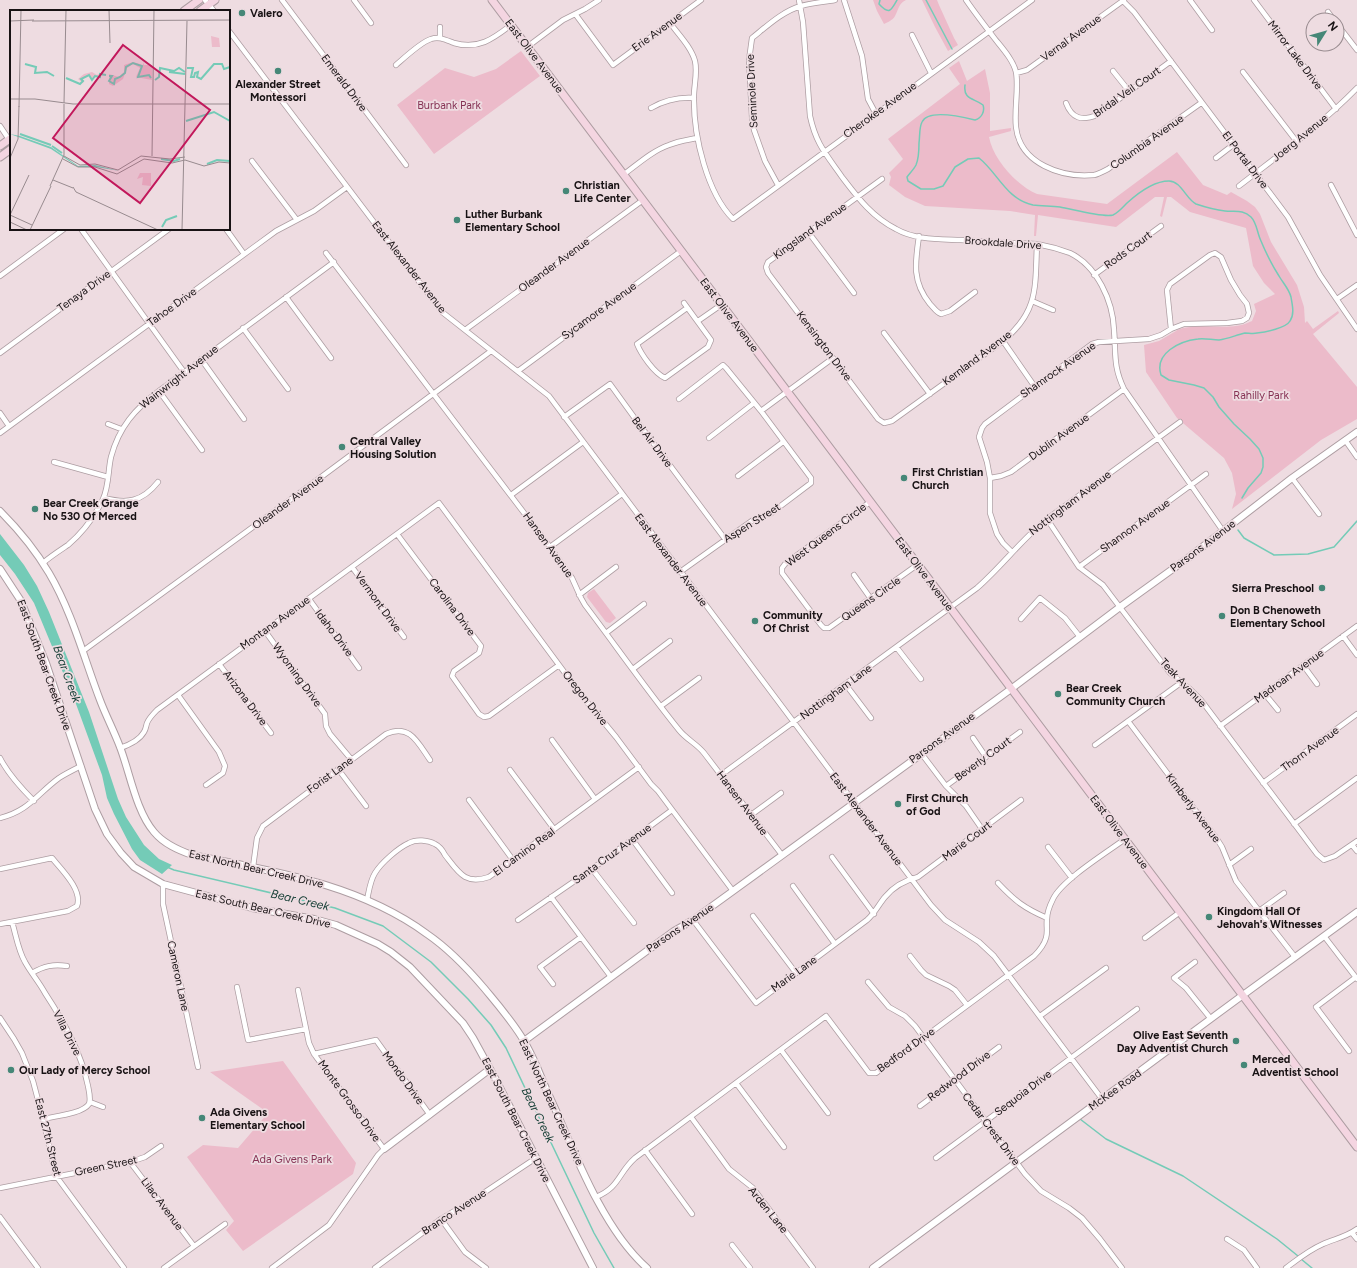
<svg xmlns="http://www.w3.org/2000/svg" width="1357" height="1268" font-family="Figtree,sans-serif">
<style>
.green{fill:#ecbbca}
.water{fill:#74cbb7}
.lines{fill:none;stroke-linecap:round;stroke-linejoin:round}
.stream{stroke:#74cbb7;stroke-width:1.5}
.minor-casing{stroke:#ad9da2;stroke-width:6}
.tertiary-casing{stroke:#ad9da2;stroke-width:8}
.secondary-casing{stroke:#ad9da2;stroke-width:9}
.minor{stroke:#fff;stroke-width:4.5}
.tertiary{stroke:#fff;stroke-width:6}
.secondary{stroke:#f4d5e1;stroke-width:7}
.poi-dot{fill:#458777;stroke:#eedce1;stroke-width:1.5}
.labels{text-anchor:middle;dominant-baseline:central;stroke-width:3.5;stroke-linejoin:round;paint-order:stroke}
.poi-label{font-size:11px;font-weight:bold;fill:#181214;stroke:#eedce1;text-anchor:start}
.street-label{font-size:11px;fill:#181214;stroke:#eedce1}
.park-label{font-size:11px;fill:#863254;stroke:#eedce1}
.water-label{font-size:12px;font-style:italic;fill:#194138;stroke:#eedce1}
.inset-river{fill:none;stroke:#74cbb7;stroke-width:2}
.inset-road{fill:none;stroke:#988b8f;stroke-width:1}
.view{fill:#c2185b;fill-opacity:0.15;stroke:#c2185b;stroke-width:2}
.inset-edge{fill:none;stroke:#181214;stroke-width:2}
</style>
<rect width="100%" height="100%" fill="#eedce1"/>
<!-- green -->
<path class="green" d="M873 0H906C898 4 899 9 895 16 893 20 888 22 884 24L877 11Z
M922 0H937L939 5 954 38 958 45 948 51 935 27Z
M521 51 540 76 434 154 397 105 445 68 474 77 496 69Z
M959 61 967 81 985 69 990 93V131L1011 128V131L989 137C993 159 1016 185 1037 194L1107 204 1177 152 1203 185 1227 195 1231 192 1247 201 1255 207 1260 214 1271 242 1297 285 1304 307 1305 323 1307 321 1313 329 1338 311 1339 313 1313 334 1357 387V419L1321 440 1232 509 1236 494 1232 473 1224 458 1177 418 1146 372 1144 345 1159 341 1176 331 1177 330C1201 321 1229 333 1252 321L1256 311 1254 304 1275 294 1264 283 1253 266 1246 228 1190 212 1171 197H1167L1162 217 1160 216 1164 197H1155L1116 227 1038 215 1036 236H1034L1035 215 1010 211 925 206 905 197 889 185 891 177 889 173 903 159 888 139 960 84 949 68Z
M594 589 616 618 610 623 606 622 587 597 588 593Z
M283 1061 356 1163 353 1174 243 1251 226 1230 234 1221 187 1157 203 1145 238 1148 268 1113 210 1072Z"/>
<!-- water -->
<path class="water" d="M0 534 24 565 37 586 49 612 89 712 118 799 126 817 144 845 159 859 172 865 162 874 140 860 132 849 114 814 107 798 102 775 76 704 34 603 15 574 0 555Z"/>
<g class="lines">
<!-- stream -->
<path class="stream" d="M880 0 879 4C889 15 891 11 897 0
M926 0 952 49
M965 85C963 100 974 98 983 105 985 111 982 118 975 120 963 117 928 109 922 122 919 128 920 136 919 143 919 150 919 158 916 165 914 169 910 173 907 177L908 181 921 189H934L943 186 955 167 968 159 979 158C998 173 1006 199 1033 205 1041 206 1051 206 1060 207 1072 209 1103 218 1113 215 1119 212 1122 208 1127 203 1138 193 1153 181 1169 181 1181 181 1186 199 1196 204 1205 207 1216 210 1225 211 1235 212 1243 209 1251 217 1257 223 1257 233 1261 241 1266 253 1272 265 1279 276 1283 283 1289 289 1291 297 1292 304 1295 314 1290 321 1286 328 1266 332 1257 333 1253 334 1249 333 1245 333 1236 335 1228 339 1219 340 1212 340 1205 338 1198 339 1180 341 1154 353 1161 375L1169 380 1194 385 1204 388 1213 397 1219 407 1234 424 1250 439 1259 449 1263 458V467L1261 473 1248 488 1242 498
M1238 530 1244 538 1274 555 1308 554 1334 547 1357 521
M167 867 174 870 335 908 383 926 431 962 468 999 491 1025 506 1048 594 1233 614 1268
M1080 1119 1106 1139 1183 1176 1277 1239 1298 1256
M1301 1259 1312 1268"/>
<defs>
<path id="minor" d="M205 0 214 11
M282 0 406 165
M354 0 371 23
M799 0 803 22 810 116C816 144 826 154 842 177 858 198 872 217 896 229 915 240 940 239 961 240 987 242 1012 243 1037 244 1048 246 1059 249 1070 253 1097 266 1113 301 1114 330 1116 354 1113 366 1124 389L1223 531
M844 0 862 56 868 99 876 114
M966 0C975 13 985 26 995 39 1003 49 1013 60 1016 72 1019 88 1014 110 1016 127 1020 164 1062 178 1094 175 1099 174 1104 171 1108 169L1201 103
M1122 0 1134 12 1288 217 1320 275 1357 329
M1190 0 1212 30
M1254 0 1336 109
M1328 12 1334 20
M576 15 613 65 701 0
M670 23C679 35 691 47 695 61 698 74 693 88 694 101 694 137 707 193 733 219L1032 0
M1337 24 1357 50
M440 27V37
M229 31 442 312 549 396 931 905 945 920 979 942 994 956 1102 1099
M912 35 931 73
M527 47 563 20 585 9 599 0
M396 65C404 58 421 42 431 39 439 36 446 40 454 43 478 50 493 39 511 25
M1113 71 1129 91
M1243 72 1297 142
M1016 73 1027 70 1124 0
M1066 103C1072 119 1082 121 1097 115L1171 61
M651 108C665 100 678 97 694 98
M0 126 10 141
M1216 158 1233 145
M252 161 297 220
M623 175C638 164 652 151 669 145 678 141 687 140 697 138
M882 179 768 262 766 267 768 273 878 419 884 423 892 421 1003 341C1039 311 1035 287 1037 244
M778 185 765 161 754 130 752 118 749 60 752 38C767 26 783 11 801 6 812 3 824 2 835 0
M1331 185 1357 235
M1239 186C1280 154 1321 125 1357 88
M81 229 184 372
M226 229 244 254
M809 233 854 293
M919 236C915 263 912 282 930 304 934 308 936 312 941 314L950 311 975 292
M326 253 550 547 572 578 581 598 585 605C616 646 646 689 679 730 686 739 697 744 704 753L782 855
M1094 275 1161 226
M0 276 64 229
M286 297 331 358
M1337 299 1357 285
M1032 301 1053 310
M684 303 711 340 708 347 665 378C654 373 641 354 637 344L687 308
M698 321 721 305
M243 328 288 389
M465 330 643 200
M884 333 930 394
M1003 341 1035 387
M0 353 169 229
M201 359 244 419
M518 371 681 251
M159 391 202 450
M679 399 723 365 726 368 761 411 811 478V483L770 514 753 520 680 572
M761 411 833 358
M0 413 9 426
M564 417 610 384 639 424 725 539
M108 424 121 429
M0 433 276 231 314 211 347 187
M709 438 754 403
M1345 440 1357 457
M54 462 108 477
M738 476 783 442
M990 478 1001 476 1011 472 1124 389
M1292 478 1319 514
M511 495 583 442
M104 498C127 504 142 502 158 482
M870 502 785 564 782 568V573L821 625 824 628H829L917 565
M1047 519 1079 567 1103 585 1170 673 1190 689 1201 700 1317 854 1324 860 1335 856 1357 841
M397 534 481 646 479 653 454 671 452 676 479 714 484 717 489 716 559 665
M550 547 622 494
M1012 552 1003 543 997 534 990 513V478L987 462 979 437 982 428 985 424 1092 344 1099 342 1149 339 1161 335 1171 329 1184 324 1227 323 1242 321 1247 318 1249 313 1247 304 1240 295 1231 280 1221 257 1215 253 1210 255 1170 284 1167 290 1171 329
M43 563C51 556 59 551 68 545 82 533 95 516 103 499 109 486 108 470 111 457 119 427 135 409 159 391L334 262
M352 567 404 637
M1079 567 1206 474
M854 575 871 599
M579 595 616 567
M309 599 359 668
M1021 619 1040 598 1065 618 1080 637
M265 631 325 714 326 726 330 734 351 759
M606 633 644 604
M1343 636 1357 655
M897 648 921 679
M83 651 305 489 491 351
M219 664 271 733
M1303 665 1317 684
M633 669 670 641
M846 685 871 718
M1264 693 1278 710
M178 695 219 752 225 766 223 773 206 785
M661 706 699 678
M1128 721 1217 839 1222 847 1236 881 1295 957
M1220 726 1357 626
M973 738 986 757
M552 740 595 799
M1095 745 1182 682
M120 748C129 745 139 741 144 732 146 729 146 726 147 723 149 718 153 714 157 710L439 503 582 696 616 737 651 784 658 791 733 891
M921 753 946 786 966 806 982 829
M0 758C8 774 21 788 34 801
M338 769 366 806
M510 770 554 829
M721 775 977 588C1002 566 1021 540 1047 519L1180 422
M1263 783 1357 714
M946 786 1020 732
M469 800 513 860
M751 815 781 793
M0 818C29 811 37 794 59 778 65 774 73 770 81 766
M1294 824 1357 778
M632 839 672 893
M1352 845 1357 851
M1048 847 1072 878
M832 857 874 914
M1229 865 1251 849
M253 867 257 838 263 826 386 734C410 723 418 743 430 760
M0 869 52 858C61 869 83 890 77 906L68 911 0 924
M592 869 634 923
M998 883C1015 901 1024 908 1047 918
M163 884V904L198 1067
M793 886 835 944
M551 897 611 977
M367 900C369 891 370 881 375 873 381 863 398 848 409 843 416 839 428 840 435 844 439 846 443 851 445 855 459 873 465 885 489 877L639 767
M1259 911 1284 893
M753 916 796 973
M518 920 592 869 672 810
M693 920 756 1003 867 920C875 913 879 904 885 897 894 886 906 880 918 877L1021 800
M12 922C16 935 18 950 25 962 31 973 39 982 45 993 64 1022 81 1052 88 1086 89 1091 91 1099 89 1104 82 1114 55 1116 43 1119
M1324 936 1357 979
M1145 938 1180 912
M910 956 921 970 926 975 949 986 955 990 967 1005
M1195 962 1174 978 1186 988 1211 1019
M32 973C44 966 53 964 67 966
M868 982 889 1007 905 1016 915 1026 1025 1174 1041 1191 1069 1208 1082 1218 1100 1239 1122 1268
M553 984 540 967 581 937
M237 987 248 1040 306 1029
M1040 1016 1106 968
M0 1018 14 1039 22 1053 33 1081 43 1119 56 1176 124 1268
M781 1050 828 1113
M1349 1051 1316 1007 1356 977
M314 1054 376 1040 430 1115
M736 1083 784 1147
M90 1102 103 1107
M920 1106 999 1047
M691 1117 729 1169 753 1188 813 1268
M645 1150 692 1214
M936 1158 1137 1009
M130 1162 194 1246
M0 1188 130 1162 145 1157 161 1146
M596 1197C620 1187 618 1173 635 1158L826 1016 869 1073H876L1034 956C1039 951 1044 945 1046 938 1048 932 1046 925 1047 919 1047 912 1050 905 1053 899 1062 880 1106 853 1125 839
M0 1217 38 1268
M441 1219 465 1252 486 1268
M1352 1233 1357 1239
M1227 1239 1244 1250 1257 1268
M732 1245 750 1268
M164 1268 225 1224
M272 1268 329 1225 378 1155 384 1149 314 1054 309 1043 298 990
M375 1268 441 1219 473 1200 536 1158
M1286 1268C1298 1259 1309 1250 1323 1244 1334 1239 1346 1237 1357 1229"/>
<path id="tertiary" d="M0 511C18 529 36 551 49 573 72 612 84 658 100 700 106 716 114 731 120 747 130 773 136 811 154 832 164 844 178 850 192 855 273 871 359 884 427 934 449 949 467 968 484 988 498 1005 513 1022 524 1041 529 1049 533 1058 537 1067 543 1082 550 1098 557 1113 578 1162 606 1232 647 1268
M0 569 21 601 46 663 95 809 107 834 121 853 134 867 163 884 252 908 314 919 336 925 378 944 391 952 410 967 463 1023 473 1038 496 1080 593 1268
M524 1041 674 931 693 920 733 891 1011 689 1120 607 1188 558 1292 478 1357 432
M384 1149 490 1069
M873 1268 1243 995 1357 912"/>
<path id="secondary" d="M492 0 1357 1147
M184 11 199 0
M200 11 215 0
M0 146 11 138
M0 157 11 149"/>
</defs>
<!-- minor casing -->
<use href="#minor" class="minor-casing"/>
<!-- tertiary casing -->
<use href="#tertiary" class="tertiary-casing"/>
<!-- secondary casing -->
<use href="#secondary" class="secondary-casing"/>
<!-- minor -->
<use href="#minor" class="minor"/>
<!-- tertiary -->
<use href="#tertiary" class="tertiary"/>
<!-- secondary -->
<use href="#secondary" class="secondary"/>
</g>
<!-- markers -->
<g class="poi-dot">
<circle cx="242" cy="13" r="4"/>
<circle cx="278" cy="71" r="4"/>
<circle cx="566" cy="191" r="4"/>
<circle cx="457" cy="220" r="4"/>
<circle cx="342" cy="447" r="4"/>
<circle cx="904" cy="478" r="4"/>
<circle cx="35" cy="509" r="4"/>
<circle cx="1322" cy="588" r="4"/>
<circle cx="1222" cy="616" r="4"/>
<circle cx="755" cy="621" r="4"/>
<circle cx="1058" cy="694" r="4"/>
<circle cx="898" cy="804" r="4"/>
<circle cx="1209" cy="917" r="4"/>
<circle cx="1236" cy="1041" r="4"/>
<circle cx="1244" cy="1065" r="4"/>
<circle cx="11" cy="1070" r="4"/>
<circle cx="202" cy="1118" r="4"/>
</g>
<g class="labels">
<!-- poi labels -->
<g class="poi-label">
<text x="250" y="13">Valero</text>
<text x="278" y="84" text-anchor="middle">Alexander Street<tspan x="278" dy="13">Montessori</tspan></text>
<text x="574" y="185">Christian<tspan x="574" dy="13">Life Center</tspan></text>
<text x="465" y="214">Luther Burbank<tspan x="465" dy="13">Elementary School</tspan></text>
<text x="350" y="441">Central Valley<tspan x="350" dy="13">Housing Solution</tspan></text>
<text x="912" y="472">First Christian<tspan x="912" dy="13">Church</tspan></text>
<text x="43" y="503">Bear Creek Grange<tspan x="43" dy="13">No 530 Of Merced</tspan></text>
<text x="1314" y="588" text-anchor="end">Sierra Preschool</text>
<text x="1230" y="610">Don B Chenoweth<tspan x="1230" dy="13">Elementary School</tspan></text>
<text x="763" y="615">Community<tspan x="763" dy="13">Of Christ</tspan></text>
<text x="1066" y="688">Bear Creek<tspan x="1066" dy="13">Community Church</tspan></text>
<text x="906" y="798">First Church<tspan x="906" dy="13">of God</tspan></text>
<text x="1217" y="911">Kingdom Hall Of<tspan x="1217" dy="13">Jehovah's Witnesses</tspan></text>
<text x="1228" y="1035" text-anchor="end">Olive East Seventh<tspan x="1228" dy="13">Day Adventist Church</tspan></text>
<text x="1252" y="1059">Merced<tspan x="1252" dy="13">Adventist School</tspan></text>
<text x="19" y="1070">Our Lady of Mercy School</text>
<text x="210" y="1112">Ada Givens<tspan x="210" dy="13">Elementary School</tspan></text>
</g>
<!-- street labels -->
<g class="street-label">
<text transform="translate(657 32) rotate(-36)">Erie Avenue</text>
<text transform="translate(1071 38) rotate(-36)">Vernal Avenue</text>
<text transform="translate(1295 55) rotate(53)">Mirror Lake Drive</text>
<text transform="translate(534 56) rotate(53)">East Olive Avenue</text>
<text transform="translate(344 83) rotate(53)">Emerald Drive</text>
<text transform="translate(752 91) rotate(-93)">Seminole Drive</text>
<text transform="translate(1127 92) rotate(-35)">Bridal Veil Court</text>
<text transform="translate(880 110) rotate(-36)">Cherokee Avenue</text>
<text transform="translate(1300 138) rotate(-39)">Joerg Avenue</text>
<text transform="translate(1147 142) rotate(-35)">Columbia Avenue</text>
<text transform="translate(1245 160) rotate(53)">El Portal Drive</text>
<text transform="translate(810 231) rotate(-36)">Kingsland Avenue</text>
<text transform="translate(1003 243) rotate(4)">Brookdale Drive</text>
<text transform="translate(1128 250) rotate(-36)">Rods Court</text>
<text transform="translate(554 265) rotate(-36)">Oleander Avenue</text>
<text transform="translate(409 267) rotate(52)">East Alexander Avenue</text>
<text transform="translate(84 291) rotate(-36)">Tenaya Drive</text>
<text transform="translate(172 307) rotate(-36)">Tahoe Drive</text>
<text transform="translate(599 311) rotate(-36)">Sycamore Avenue</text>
<text transform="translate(729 315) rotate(53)">East Olive Avenue</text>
<text transform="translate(824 346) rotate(53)">Kensington Drive</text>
<text transform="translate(977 358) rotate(-37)">Kernland Avenue</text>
<text transform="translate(1058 370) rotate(-35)">Shamrock Avenue</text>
<text transform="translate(179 377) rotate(-38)">Wainwright Avenue</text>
<text transform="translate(1059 437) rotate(-36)">Dublin Avenue</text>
<text transform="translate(652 442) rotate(53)">Bel Air Drive</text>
<text transform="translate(288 502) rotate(-36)">Oleander Avenue</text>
<text transform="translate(1070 503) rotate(-37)">Nottingham Avenue</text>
<text transform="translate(752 523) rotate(-32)">Aspen Street</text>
<text transform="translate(1135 526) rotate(-36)">Shannon Avenue</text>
<text transform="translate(826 535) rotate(-37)">West Queens Circle</text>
<text transform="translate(548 545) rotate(54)">Hansen Avenue</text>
<text transform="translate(1203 546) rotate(-37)">Parsons Avenue</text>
<text transform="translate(671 560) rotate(53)">East Alexander Avenue</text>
<text transform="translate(924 574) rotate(53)">East Olive Avenue</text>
<text transform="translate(871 599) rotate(-35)">Queens Circle</text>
<text transform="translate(378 602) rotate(54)">Vermont Drive</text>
<text transform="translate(452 607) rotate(53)">Carolina Drive</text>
<text transform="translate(275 623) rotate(-36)">Montana Avenue</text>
<text transform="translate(334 633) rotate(53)">Idaho Drive</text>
<text transform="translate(44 665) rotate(70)">East South Bear Creek Drive</text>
<text transform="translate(297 675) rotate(54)">Wyoming Drive</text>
<text transform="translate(1289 676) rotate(-36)">Madroan Avenue</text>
<text transform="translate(1183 683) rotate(47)">Teak Avenue</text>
<text transform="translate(836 692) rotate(-36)">Nottingham Lane</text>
<text transform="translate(245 698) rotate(53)">Arizona Drive</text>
<text transform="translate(585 698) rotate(52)">Oregon Drive</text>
<text transform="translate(942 738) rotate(-36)">Parsons Avenue</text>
<text transform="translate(1310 749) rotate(-36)">Thorn Avenue</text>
<text transform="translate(983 759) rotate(-36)">Beverly Court</text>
<text transform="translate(330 775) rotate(-36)">Forist Lane</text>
<text transform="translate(742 803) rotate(53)">Hansen Avenue</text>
<text transform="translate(1193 808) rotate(53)">Kimberly Avenue</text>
<text transform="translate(866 819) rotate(53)">East Alexander Avenue</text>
<text transform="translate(1119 832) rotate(53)">East Olive Avenue</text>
<text transform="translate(967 841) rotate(-37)">Marie Court</text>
<text transform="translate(524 852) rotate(-36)">El Camino Real</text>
<text transform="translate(612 854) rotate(-36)">Santa Cruz Avenue</text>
<text transform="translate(256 869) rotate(13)">East North Bear Creek Drive</text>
<text transform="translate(263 909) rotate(13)">East South Bear Creek Drive</text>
<text transform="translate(680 928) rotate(-34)">Parsons Avenue</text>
<text transform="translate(794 974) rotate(-36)">Marie Lane</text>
<text transform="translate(178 976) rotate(78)">Cameron Lane</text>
<text transform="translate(67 1033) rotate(63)">Villa Drive</text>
<text transform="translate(906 1050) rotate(-36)">Bedford Drive</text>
<text transform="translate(959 1076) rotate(-37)">Redwood Drive</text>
<text transform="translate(403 1078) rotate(54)">Mondo Drive</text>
<text transform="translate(1115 1090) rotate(-36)">McKee Road</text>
<text transform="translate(1023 1093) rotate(-37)">Sequoia Drive</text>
<text transform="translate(349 1101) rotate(54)">Monte Grosso Drive</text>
<text transform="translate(551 1102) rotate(65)">East North Bear Creek Drive</text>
<text transform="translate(516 1120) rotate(63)">East South Bear Creek Drive</text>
<text transform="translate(991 1129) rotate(53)">Cedar Crest Drive</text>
<text transform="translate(48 1137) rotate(76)">East 27th Street</text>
<text transform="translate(106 1166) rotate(-12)">Green Street</text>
<text transform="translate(162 1204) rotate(53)">Lilac Avenue</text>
<text transform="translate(768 1210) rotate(51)">Arden Lane</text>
<text transform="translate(454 1212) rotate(-33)">Branco Avenue</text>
</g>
<!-- park labels -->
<g class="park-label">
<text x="449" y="105">Burbank Park</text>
<text x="1261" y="395">Rahilly Park</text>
<text x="292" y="1159">Ada Givens Park</text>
</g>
<!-- water labels -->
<g class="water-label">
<text transform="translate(67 674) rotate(70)">Bear Creek</text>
<text transform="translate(300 900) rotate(13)">Bear Creek</text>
<text transform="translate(538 1115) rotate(64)">Bear Creek</text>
</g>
</g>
<!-- overview -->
<g transform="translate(10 10)">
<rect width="220" height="220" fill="#eedce1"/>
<path d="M201 26 209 28 210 37H202ZM134 52V55H142V70L126 67 130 58 123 54 117 58 113 69 103 76 99 74V64L109 67 114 62V55L123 52 133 55ZM82 62 87 65 91 63 96 65H91L90 68 86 67 82 70 78 65 72 69 74 71 73 73 68 69 74 64ZM130 163H141V176L132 175 133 167 127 169Z" fill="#ecbbca"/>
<path d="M0 124 10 126 41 137 68 156 85 155 110 161 86 157H68L41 139Z" fill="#74cbb7"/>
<path class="inset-river" d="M15 54 26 57 25 63 37 62 44 66M177 58H183L181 67H184L185 63 188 62 187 67 191 69 204 54H212L214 59 220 57M159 62 175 64M99 66H102L99 71 104 74 105 69 110 67 115 63 116 57 123 53 132 56 128 67 139 65 141 68M56 68 70 74 73 71 71 69 79 65 82 70 85 66 90 67V64L96 65M145 70 149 67 150 58 164 61 169 58 175 62M176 111 204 102 220 111M10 124 41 135M42 136 52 143M151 149 164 151 170 149M197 154 207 150 220 151M152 217 156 210 167 206"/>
<path class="inset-road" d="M99 0 100 33M0 11 24 10M22 11 220 10M0 89H25L63 94H220M54 93 56 0M9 97 11 0M54 146 70 155 85 154 108 160 131 146 160 149 175 147M142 146 144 0M0 148 8 129 9 96M53 149 68 157H85L107 164 134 149 162 153 175 150 194 156 209 152 220 153M43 170 63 178M40 176 54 145V94M63 177 66 182 148 220M0 205 22 215M0 205 19 165M0 212 17 220M20 220 41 176M172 220 177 11"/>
<path class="view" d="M113 35 200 100 130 193 43 128Z"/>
<rect width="220" height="220" class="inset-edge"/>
</g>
<!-- north arrow -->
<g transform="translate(1325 32) rotate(53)"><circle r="19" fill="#eedce1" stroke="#988b8f"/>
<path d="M0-3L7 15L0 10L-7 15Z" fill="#458777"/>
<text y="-6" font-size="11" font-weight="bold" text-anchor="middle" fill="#181214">N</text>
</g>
</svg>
